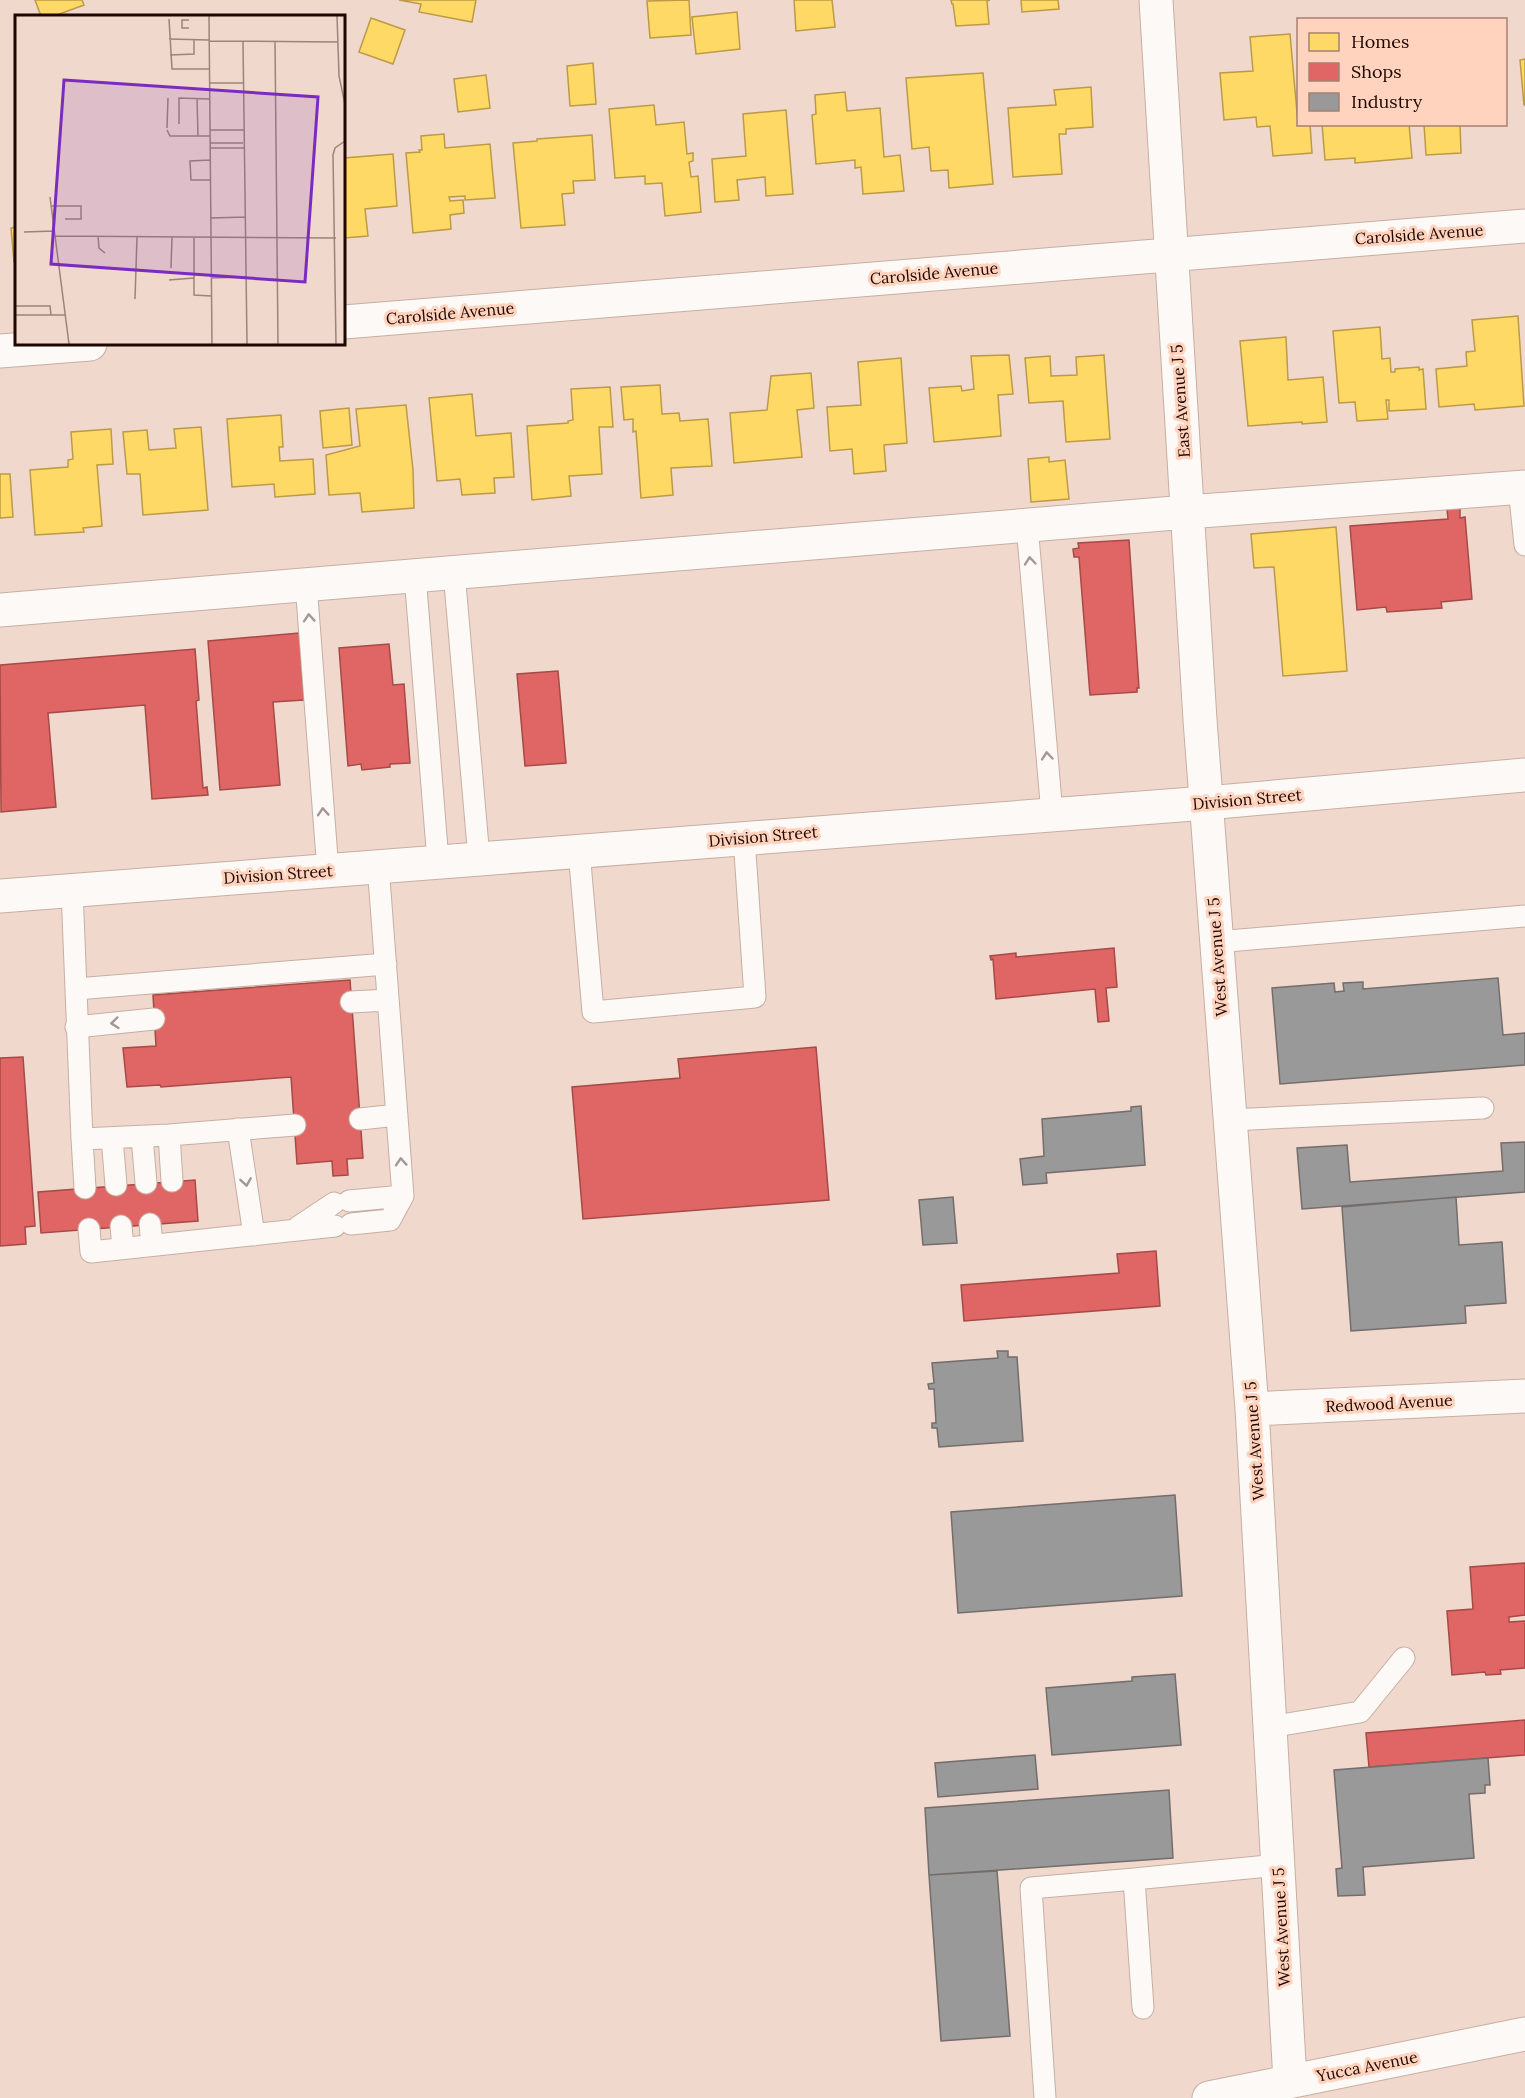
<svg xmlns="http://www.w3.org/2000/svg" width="1525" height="2098" font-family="Lora,serif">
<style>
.homes{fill:#ffd966;stroke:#bc9a47;stroke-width:1.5}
.shops{fill:#e06666;stroke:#a64a47;stroke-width:1.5}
.industry{fill:#999;stroke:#746d6b;stroke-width:1.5}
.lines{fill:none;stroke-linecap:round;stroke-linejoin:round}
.service-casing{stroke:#c6afa2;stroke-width:23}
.minor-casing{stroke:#c6afa2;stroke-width:35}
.secondary-casing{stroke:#c6afa2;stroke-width:35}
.service{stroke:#fdf9f7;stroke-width:21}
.minor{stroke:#fdf9f7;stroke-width:33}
.secondary{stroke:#fdf9f7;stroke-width:33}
.oneway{stroke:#a49894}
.labels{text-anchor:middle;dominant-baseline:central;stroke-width:6;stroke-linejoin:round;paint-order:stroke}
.street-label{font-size:16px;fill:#1e0700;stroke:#ffd3bd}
.inset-road{fill:none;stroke:#9c847a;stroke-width:1.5}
.view{fill:#7b2cbf;fill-opacity:0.15;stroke:#7b2cbf;stroke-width:3}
.inset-edge{fill:none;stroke:#1e0700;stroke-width:3}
</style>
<rect width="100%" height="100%" fill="#f0d8cc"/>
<!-- homes -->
<path class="homes" d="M35 0H82L84 5 54 16H41Z
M399 0H476L472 22 419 12 421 4Z
M689 0 691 35 650 38 647 1Z
M794 0H832L835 27 796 31Z
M951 0H990L987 1 989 24 956 26 953 4H952Z
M1021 0H1058L1059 9 1022 12Z
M737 12 740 49 696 54 692 17Z
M371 18 405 30 393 64 359 52Z
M1290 34 1298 124H1310L1312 153 1273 156 1270 126 1257 127 1256 117 1224 120 1220 73 1253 71 1250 37Z
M1525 59V105H1524L1520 60Z
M593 63 596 104 570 106 567 66Z
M983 73 993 184 949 188 948 170 931 171 929 147 912 149 906 78Z
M486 75 490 108 458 112 454 79Z
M1091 87 1093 127 1066 129V134H1059L1062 174 1013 177 1008 108 1056 105 1054 90Z
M845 92 847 111 880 108 884 157 900 155 904 191 863 194 861 167 855 168V160L816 164 812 115 816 114 815 95Z
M654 105 656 125 684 122 687 154 693 153V161L689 162 691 177 698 176 701 212 665 216 662 183 645 184V176L615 178 609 109Z
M786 110 793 194 766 196 765 177 737 180 739 200 715 202 712 159 746 156 743 114Z
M1322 124H1409L1412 158 1355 163V158L1325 160Z
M1424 124H1460L1461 153 1426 155Z
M444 134 445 148 490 144 495 198 465 200V196L449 197 450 201 463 200 464 213 450 215 451 229 413 233 406 153 420 152 419 150H422L421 136Z
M592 135 595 180 573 181 574 193 562 194 565 225 521 228 513 143 537 141V139Z
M393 154 397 206 365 209 368 236 344 238V158Z
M16 227V262H14L11 228Z
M1518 316 1524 406 1475 410 1474 404 1439 407 1436 369 1467 366 1466 352 1475 351 1472 320Z
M1380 327 1382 359 1390 358 1391 372H1395V369L1419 367V370L1423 369 1426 409 1389 411V400H1386L1388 419 1357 421 1355 402 1339 403 1333 331Z
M1286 337 1288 380 1323 377 1327 422 1302 424V422L1248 426 1240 341Z
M1009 355 1013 394 998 395 1001 436 934 442 929 388 961 386 962 391 974 389 971 356Z
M1104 355 1110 439 1066 442 1063 401 1029 403 1025 358 1050 356 1051 376 1077 375 1076 357Z
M901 358 907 443 884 445 886 471 854 474 852 449 830 451 827 407 861 405 858 362Z
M811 373 814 408 797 410 802 457 734 463 730 413 767 410 771 376Z
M660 385 662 414 679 413 680 421 708 419 712 466 671 468 673 495 641 498 636 431 633 432V419L624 420 621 387Z
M610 387 613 427H599L602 474 569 476 571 496 532 500 527 426 568 423V421L573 420 571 389Z
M472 394 476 436 511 433 514 477 494 478 495 493 462 495 460 479 437 481 429 398Z
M406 405 413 470 414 508 362 512 360 493 329 495 326 455 360 446 356 409Z
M349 408 352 445 323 448 320 411Z
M281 415 283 447H279L280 461 313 459 315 494 275 497 274 484 232 487 227 419Z
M201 427 208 510 143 515 140 474H127L123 432 147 430 149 450 176 448 174 429Z
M111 429 113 464 97 465 102 526 83 528 84 532 35 535 30 470 68 467V460L73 459 71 432Z
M1049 457V462L1065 460 1069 499 1031 502 1028 459Z
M0 474H10L13 517 0 518Z
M1336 527 1347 671 1283 676 1274 567 1254 568 1251 534Z"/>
<!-- shops -->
<path class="shops" d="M1460 508V518L1465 517 1472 599 1441 602 1442 608 1387 612 1386 607 1357 610 1350 526 1448 519 1447 509Z
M1129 540 1139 688H1137V692L1090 695 1079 557H1074L1073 549 1079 548 1078 543Z
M299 633 304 700 273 702 280 785 220 790 208 641Z
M389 644 393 685 404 684 410 763 390 764V767L362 770 361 764 348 766 339 648Z
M195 649 199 700 196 701 203 788 207 787 208 795 152 799 145 705 48 713 56 807 1 812 0 665Z
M558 671 566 763 525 766 517 674Z
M1114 948 1117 987 1106 988 1109 1021 1098 1022 1095 989 996 999 993 959 991 960 990 956 1016 953V957Z
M350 980 363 1158 347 1159 348 1175 333 1176 332 1161 297 1164 291 1077 161 1087 160 1085 127 1087 123 1048 156 1046 153 995Z
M816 1047 829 1200 583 1219 572 1087 680 1078 678 1059Z
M23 1057 35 1226 25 1227 26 1244 0 1246V1058Z
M195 1180 198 1221 41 1233 38 1192Z
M1156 1251 1160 1306 964 1321 961 1285 1119 1273 1117 1254Z
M1525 1563V1615L1509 1617V1622L1525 1621V1668L1500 1670 1501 1674 1486 1675 1485 1672 1452 1675 1447 1611 1473 1609 1470 1567Z
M1525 1720V1755L1369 1767 1366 1733Z"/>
<!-- industry -->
<path class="industry" d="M1498 978 1503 1035 1525 1033V1065L1280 1084 1272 988 1334 983 1335 992 1344 991 1343 983 1363 982V989Z
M1141 1106 1145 1165 1046 1173 1047 1183 1023 1185 1020 1159 1044 1156 1042 1119 1131 1111V1107Z
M1525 1142V1192L1302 1209 1297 1148 1347 1145 1350 1182 1503 1171 1501 1143Z
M953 1197 957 1243 923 1245 919 1200Z
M1456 1197 1459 1245 1502 1242 1506 1303 1465 1306 1466 1323 1351 1331 1342 1207Z
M997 1351H1008V1357H1017L1023 1441 939 1447 937 1428H932V1423H936L934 1389H929L928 1384 934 1383 932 1363 998 1358Z
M1175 1495 1182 1596 958 1613 951 1512Z
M1175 1674 1181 1745 1052 1755 1046 1688 1132 1681V1677Z
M1035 1755 1038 1789 938 1797 935 1763Z
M1488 1758 1490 1785H1485V1793L1469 1794 1474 1858 1363 1867 1365 1895 1338 1896 1336 1869 1342 1868 1334 1770Z
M1169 1790 1173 1858 929 1875 925 1808Z
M997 1871 1010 2036 941 2041 929 1875Z"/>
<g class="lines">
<defs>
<path id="service" d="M1519 488 1525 545
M1027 525 1052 814
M454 572 479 858
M415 575 438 861
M306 584 328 871
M579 851 593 1012 755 997 744 838
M72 890 82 1139 169 1135 295 1125
M1216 942 1525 916
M76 989 386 964
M351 1002 388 1000
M76 1027 154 1019
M360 1119 397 1115
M1230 1120 1483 1108
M238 1129 254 1235
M169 1135 172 1181
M142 1137 146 1183
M112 1138 116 1185
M82 1139 85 1188
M349 1201 403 1196
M150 1224 152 1245
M351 1224 390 1220 403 1196 378 865
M121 1226 123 1248
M298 1227 334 1203
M89 1229 91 1252 335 1226
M1270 1727 1360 1712 1404 1658
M1134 1879 1278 1865
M1045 2098 1031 1888 1134 1879 1143 2008"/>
<path id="minor" d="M1156 0 1200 720 1252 1409 1290 2081
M344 322 1525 226
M0 351 90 344
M0 610 1187 512 1525 487
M1252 1409 1525 1396
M1209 2098 1525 2034"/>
<path id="secondary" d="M0 896 1206 803 1525 775"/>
</defs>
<!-- service casing -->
<use href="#service" class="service-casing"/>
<!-- minor casing -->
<use href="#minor" class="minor-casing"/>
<!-- secondary casing -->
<use href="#secondary" class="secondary-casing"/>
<!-- service -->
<use href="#service" class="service"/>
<!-- minor -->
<use href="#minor" class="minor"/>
<!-- secondary -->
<use href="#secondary" class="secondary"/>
</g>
<!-- one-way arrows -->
<defs><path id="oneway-chevron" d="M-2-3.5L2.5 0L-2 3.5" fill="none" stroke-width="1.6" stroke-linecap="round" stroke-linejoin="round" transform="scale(1.5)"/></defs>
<g class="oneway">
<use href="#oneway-chevron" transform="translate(1030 561) rotate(-95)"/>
<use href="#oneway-chevron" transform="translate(309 618) rotate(-94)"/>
<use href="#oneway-chevron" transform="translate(1047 756) rotate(-95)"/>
<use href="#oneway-chevron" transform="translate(323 812) rotate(-94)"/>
<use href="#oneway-chevron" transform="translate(115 1023) rotate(174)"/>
<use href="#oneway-chevron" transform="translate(401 1162) rotate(-94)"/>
<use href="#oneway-chevron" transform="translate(246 1182) rotate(81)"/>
</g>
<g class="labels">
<!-- street labels -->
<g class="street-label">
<text transform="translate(1419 234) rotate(-4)">Carolside Avenue</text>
<text transform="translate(934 273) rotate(-5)">Carolside Avenue</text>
<text transform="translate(450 313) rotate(-5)">Carolside Avenue</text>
<text transform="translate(1180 401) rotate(-94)">East Avenue J 5</text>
<text transform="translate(1247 799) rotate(-5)">Division Street</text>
<text transform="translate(763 836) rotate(-5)">Division Street</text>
<text transform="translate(278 874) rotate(-4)">Division Street</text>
<text transform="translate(1217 957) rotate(-94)">West Avenue J 5</text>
<text transform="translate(1389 1403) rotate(-3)">Redwood Avenue</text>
<text transform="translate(1254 1441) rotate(-94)">West Avenue J 5</text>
<text transform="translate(1281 1927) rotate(-93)">West Avenue J 5</text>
<text transform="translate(1367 2066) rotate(-11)">Yucca Avenue</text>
</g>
</g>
<!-- overview -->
<g transform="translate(15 15)">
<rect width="330" height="330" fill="#f0d8cc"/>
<path class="inset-road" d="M194 1 197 329M322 1 324 61 330 89M154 4 157 54H194M174 5H167V13H174M154 24 194 25M194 26 322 27M228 27 232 329M260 27 263 329M155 40 179 39V24M194 68H229M182 83 183 121M164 109V83L194 84M152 113 153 83M152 115 155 121H195M195 115H229M195 128H228M195 133H230M195 145 175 146 176 165H195M35 182 54 329M36 191H66V204H50M195 203 231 202M9 217 39 216M40 221 321 223M83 221 84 233 90 238M179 222V280L196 281M156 253 157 222M196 263 231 262M154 265 179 263M120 284 122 222M0 291H35L36 300M0 300H50M321 329 318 140 320 133 330 126"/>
<path class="view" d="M49 65 303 82 290 267 36 249Z"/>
<rect width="330" height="330" class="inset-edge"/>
</g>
<!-- legend -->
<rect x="1297" y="18" width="210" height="108" fill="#ffd3bd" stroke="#a58171" stroke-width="1.5"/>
<rect x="1309" y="33" width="30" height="18" fill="#ffd966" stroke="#a58171" stroke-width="1.5"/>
<text x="1351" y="48" font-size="18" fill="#1e0700">Homes</text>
<rect x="1309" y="63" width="30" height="18" fill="#e06666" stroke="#a58171" stroke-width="1.5"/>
<text x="1351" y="78" font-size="18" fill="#1e0700">Shops</text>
<rect x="1309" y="93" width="30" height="18" fill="#999999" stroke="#a58171" stroke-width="1.5"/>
<text x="1351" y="108" font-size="18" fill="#1e0700">Industry</text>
</svg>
